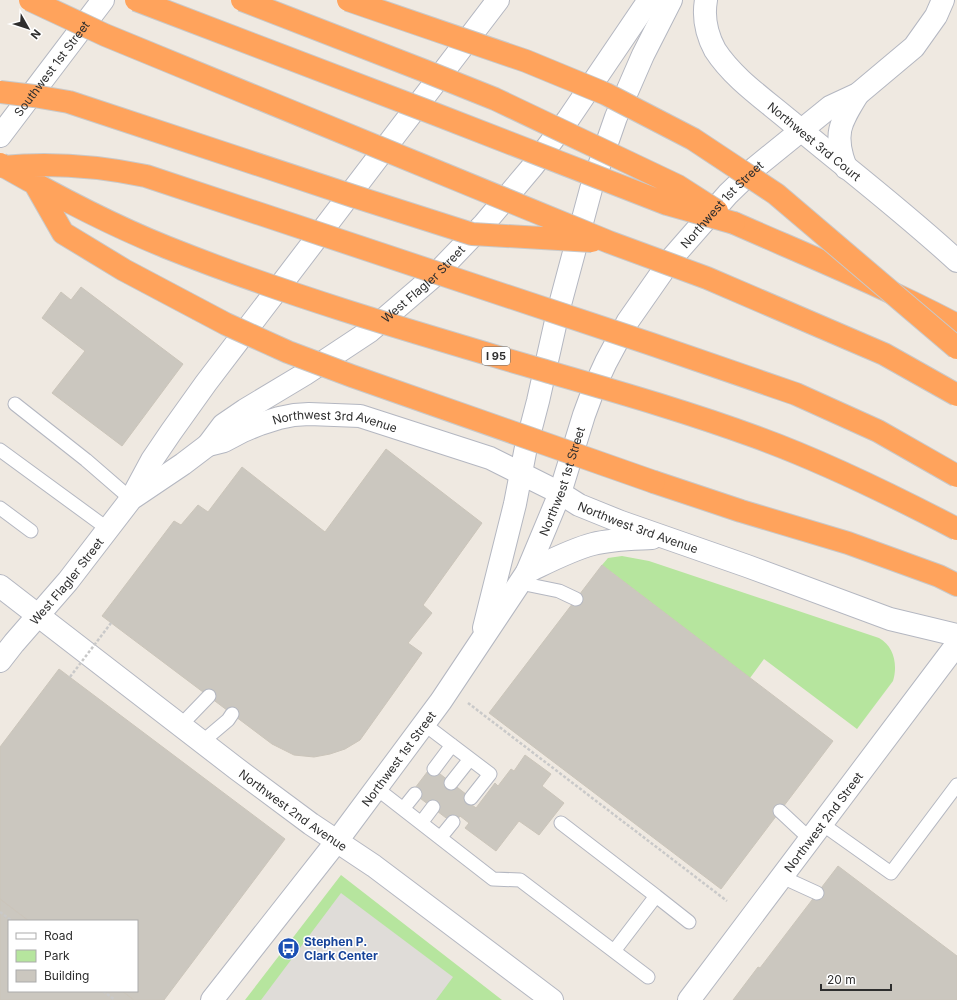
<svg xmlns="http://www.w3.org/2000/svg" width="957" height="1000" font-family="Inter,sans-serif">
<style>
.green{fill:#b6e59e}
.plaza{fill:#dfdcd8}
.building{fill:#cbc7bf;stroke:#cbc5ba}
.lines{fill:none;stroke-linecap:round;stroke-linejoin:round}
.lane-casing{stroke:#b4b7c1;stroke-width:15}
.secondary-casing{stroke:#b4b7c1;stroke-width:24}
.highway-casing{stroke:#c9c9c9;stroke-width:24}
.path{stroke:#c9c9c9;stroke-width:2.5;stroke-dasharray:3 2;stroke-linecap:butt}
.lane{stroke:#fff;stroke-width:13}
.secondary{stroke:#fff;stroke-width:22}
.highway{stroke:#ffa35c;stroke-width:22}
.highway-bridge-casing{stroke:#c9c9c9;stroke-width:24;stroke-linecap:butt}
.path-bridge{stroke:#c9c9c9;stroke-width:2.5;stroke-dasharray:3 2;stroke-linecap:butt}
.highway-bridge{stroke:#ffa35c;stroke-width:22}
.labels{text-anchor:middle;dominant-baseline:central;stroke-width:3;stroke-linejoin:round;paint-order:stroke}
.shield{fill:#fff;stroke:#6d6d6d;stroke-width:1}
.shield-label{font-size:11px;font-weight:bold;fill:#2e2e2e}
.street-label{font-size:12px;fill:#2e2e2e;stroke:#fff}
.transit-label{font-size:12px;font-weight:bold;fill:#164399;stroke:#fff;text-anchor:start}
</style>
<rect width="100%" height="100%" fill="#efe9e1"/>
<!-- green -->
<path class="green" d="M622 556 649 561 879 638C894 646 898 665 893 681L857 729 764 659 750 678 602 565 608 558Z
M341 875 502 1000H245Z"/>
<!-- plaza -->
<path class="plaza" d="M341 893 453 977 436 1000H261Z"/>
<!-- building -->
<path class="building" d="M81 287 183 364 122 446 52 393 85 351 42 318 61 292 71 300Z
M386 449 482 523 423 605 432 613 408 643 422 653 360 740 345 749 330 754 314 757 294 755 272 744 102 616 174 521 181 525 198 505 208 512 242 467 325 532Z
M602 565 833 741 721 889 489 713Z
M59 669 285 839 164 1000H134L122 991H137V921H29L0 899V747Z
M525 755 551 774 542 786 564 803 539 835 519 821 496 851 465 828 469 823 460 816 454 824 412 792 431 767 471 798V804L476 808 495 783 498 786 511 769 514 771Z
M838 866 957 956V1000H733L758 967 760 968Z
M0 899 29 921H9V991H122L134 1000H0Z"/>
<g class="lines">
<defs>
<path id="lane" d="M15 404 86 460 131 499
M0 450 108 529
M0 508 31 531
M520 583 559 591 576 599
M424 724 490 774 471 798
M181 725 209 696
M202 742 228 720 232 714
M434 769 452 745
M451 783 470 759
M376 788 493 879 520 880 648 977
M403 809 415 794
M780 811 810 839
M421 823 433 807
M561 823 656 896
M822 824 891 873 957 785
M440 838 453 822
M782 877 817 893
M614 951 656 896 689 922"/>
<g id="secondary">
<path id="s1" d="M706 0C703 17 707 35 715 50 733 78 764 99 790 121 845 167 903 211 957 261"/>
<path id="s2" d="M0 136 103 0"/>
<path d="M846 168C833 134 840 123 858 94"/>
<path id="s3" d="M208 445 224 441 243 431 260 424 279 418 294 415 309 414 360 416 490 458 560 493 579 505 621 522 747 566 890 619 957 635"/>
<path id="s4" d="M134 497 183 464 208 445 223 425 245 410 305 374 370 331 434 276 484 224 533 166 569 118 649 0"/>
<path d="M527 572C548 562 570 550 593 544 612 539 632 539 652 538"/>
<path id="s5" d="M0 586 237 769 311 824 374 866 552 1000"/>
<path d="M484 628 515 504 526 447 538 401 558 312 591 189 616 117 643 55 671 0"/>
<path id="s6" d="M0 661 14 643 68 581 131 499 152 460 171 432 206 383 498 0"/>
<path id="s7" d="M212 1000 337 841 441 701 527 572 560 493 584 415 594 388 606 362 628 321 672 258 728 194 756 167 830 107 858 94 914 47 936 16 943 0"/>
<path id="s8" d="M689 1000 957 644"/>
</g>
<path id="highway" d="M734 223C809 256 885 287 957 325
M654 482 741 511 848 543 939 576 957 585"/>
</defs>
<!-- lane casing -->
<use href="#lane" class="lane-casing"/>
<!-- secondary casing -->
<use href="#secondary" class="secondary-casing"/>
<!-- highway casing -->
<use href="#highway" class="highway-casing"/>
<!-- path -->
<path class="path" d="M468 703 727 901
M0 912 12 921
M103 991 115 1000"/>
<!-- lane -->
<use href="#lane" class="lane"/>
<!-- secondary -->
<use href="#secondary" class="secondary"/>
<!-- highway -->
<use href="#highway" class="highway"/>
<defs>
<path id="highway-bridge" d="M30 0 105 35 609 242 707 278 884 354 957 395
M136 0 435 114 667 204 734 223
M242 0 425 71 495 99 678 186 717 211
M348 0 526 61 606 94 693 139 776 194 957 348
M0 92 34 96 69 102 353 196 472 234 592 241
M0 164C54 195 109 224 166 247 291 297 420 334 549 372 618 392 688 412 756 437 825 462 892 495 957 529
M3 167C53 162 98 166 146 176L651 344 796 394 878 431 957 476
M35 184 63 233 124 270 226 324 288 352 352 376 654 482"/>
</defs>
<!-- highway-bridge casing -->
<use href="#highway-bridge" class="highway-bridge-casing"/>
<!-- path-bridge -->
<path class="path-bridge" d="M70 677 111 623"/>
<!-- highway-bridge -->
<use href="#highway-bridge" class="highway-bridge"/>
</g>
<!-- icons -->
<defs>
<symbol id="bus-disc" viewBox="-11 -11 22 22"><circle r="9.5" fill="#1a4fb4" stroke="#fff"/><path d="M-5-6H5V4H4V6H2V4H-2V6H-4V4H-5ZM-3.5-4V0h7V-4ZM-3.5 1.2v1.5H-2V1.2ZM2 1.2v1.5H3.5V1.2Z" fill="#fff"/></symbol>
</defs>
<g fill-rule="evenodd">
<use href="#bus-disc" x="276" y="936" width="25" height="25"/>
</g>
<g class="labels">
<!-- shield labels -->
<rect class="shield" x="482" y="347" width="28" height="18" rx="3"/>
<g class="shield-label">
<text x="496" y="356">I 95</text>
</g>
<!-- street labels -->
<g class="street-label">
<text stroke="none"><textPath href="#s2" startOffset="85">Southwest 1st Street</textPath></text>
<text stroke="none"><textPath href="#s1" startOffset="187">Northwest 3rd Court</textPath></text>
<text stroke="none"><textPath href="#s7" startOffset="953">Northwest 1st Street</textPath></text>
<text stroke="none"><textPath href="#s4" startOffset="361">West Flagler Street</textPath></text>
<text stroke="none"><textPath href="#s3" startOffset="133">Northwest 3rd Avenue</textPath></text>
<text stroke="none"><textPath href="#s7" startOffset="629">Northwest 1st Street</textPath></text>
<text stroke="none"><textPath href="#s3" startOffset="458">Northwest 3rd Avenue</textPath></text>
<text stroke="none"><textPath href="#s6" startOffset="104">West Flagler Street</textPath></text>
<text stroke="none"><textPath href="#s7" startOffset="305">Northwest 1st Street</textPath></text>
<text stroke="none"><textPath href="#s5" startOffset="369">Northwest 2nd Avenue</textPath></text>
<text stroke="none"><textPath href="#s8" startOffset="223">Northwest 2nd Street</textPath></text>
</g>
<!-- transit labels -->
<g class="transit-label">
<text x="304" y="941">Stephen P.<tspan x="304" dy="14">Clark Center</tspan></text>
</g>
</g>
<!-- legend -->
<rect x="8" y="920" width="130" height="72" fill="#ffffff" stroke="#ababab"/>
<rect x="16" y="933" width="20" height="6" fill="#ffffff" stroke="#ababab"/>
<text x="44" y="940" font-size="12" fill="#2e2e2e">Road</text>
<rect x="16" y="950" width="20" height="12" fill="#b6e59e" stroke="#ababab"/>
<text x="44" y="960" font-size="12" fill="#2e2e2e">Park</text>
<rect x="16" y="970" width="20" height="12" fill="#cbc7bf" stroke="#ababab"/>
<text x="44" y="980" font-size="12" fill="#2e2e2e">Building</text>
<!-- north arrow -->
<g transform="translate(28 28) rotate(129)" stroke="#ffffff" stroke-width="3" paint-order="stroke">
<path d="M0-3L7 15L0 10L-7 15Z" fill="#2e2e2e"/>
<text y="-6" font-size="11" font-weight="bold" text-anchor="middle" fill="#2e2e2e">N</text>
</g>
<!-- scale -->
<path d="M821 984v6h70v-6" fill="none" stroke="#2e2e2e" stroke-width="2"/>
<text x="827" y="984" font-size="12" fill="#2e2e2e" stroke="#ffffff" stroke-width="3" paint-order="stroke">20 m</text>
</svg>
